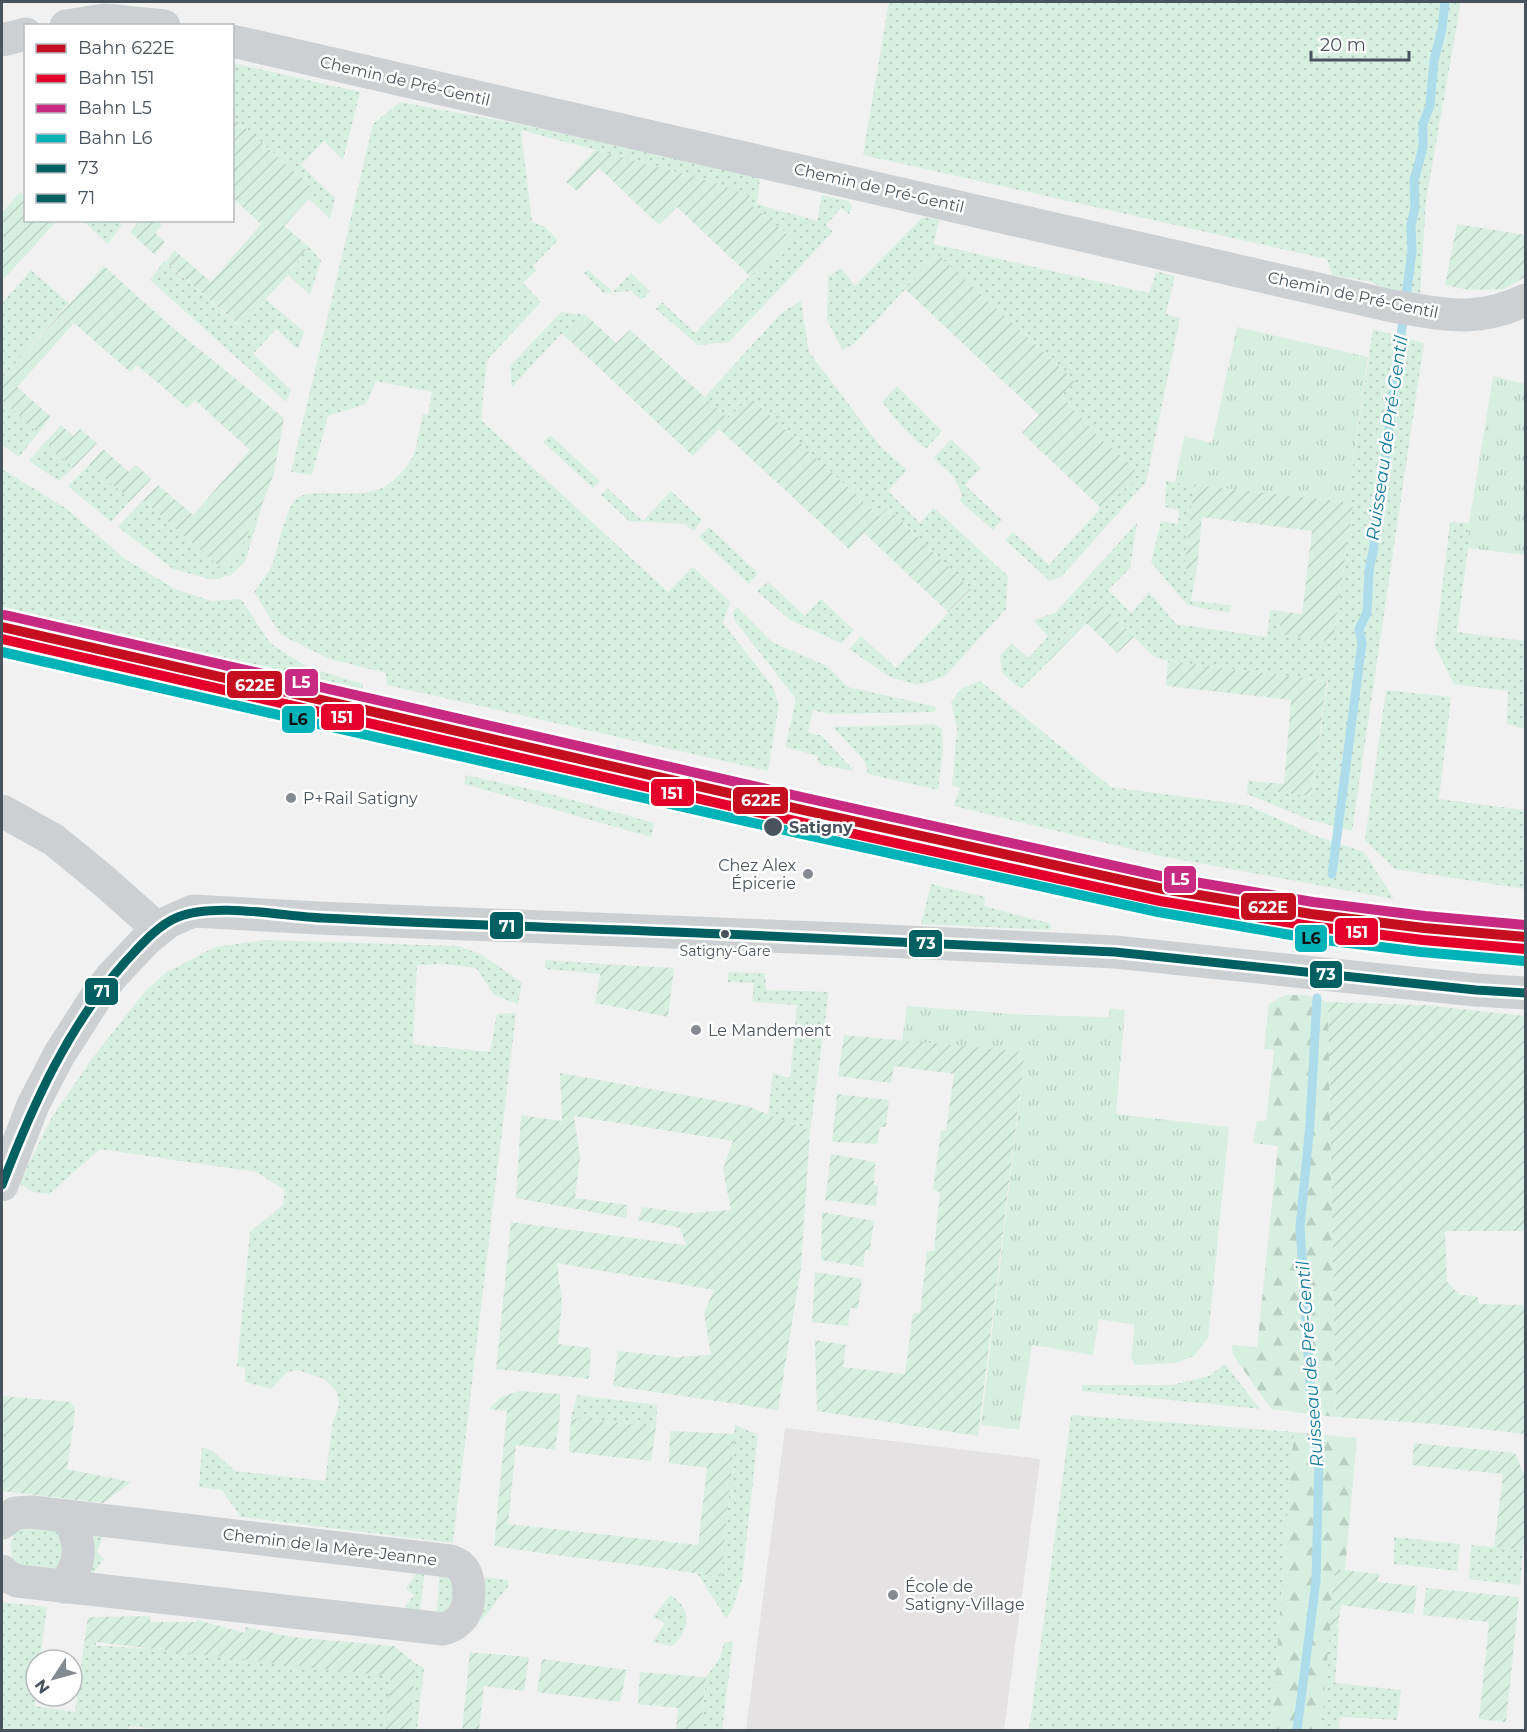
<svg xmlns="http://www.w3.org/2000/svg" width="1527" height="1732" font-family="Montserrat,sans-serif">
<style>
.education{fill:#e4e2e3}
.grass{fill:url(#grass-dots)}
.forest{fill:url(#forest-firs)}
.park{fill:url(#park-tufts)}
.garden{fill:url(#garden-furrows)}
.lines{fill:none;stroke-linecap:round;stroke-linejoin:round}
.stream{stroke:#addceb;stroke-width:9}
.minor{stroke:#cdd0d2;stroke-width:33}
.bus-1-casing{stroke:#fff;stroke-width:14}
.bus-2-casing{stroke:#fff;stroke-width:14}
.bus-1{stroke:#005f61;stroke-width:9}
.bus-2{stroke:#005f61;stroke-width:9}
.rail-1-casing{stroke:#fff;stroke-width:15}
.rail-2-casing{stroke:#fff;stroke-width:15}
.rail-3-casing{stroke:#fff;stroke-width:15}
.rail-4-casing{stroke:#fff;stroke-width:15}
.rail-1{stroke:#c50e1f;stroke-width:10}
.rail-2{stroke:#e4002b;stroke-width:10}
.rail-3{stroke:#c72a80;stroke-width:10}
.rail-4{stroke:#00b3b9;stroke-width:10}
.poi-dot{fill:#848a91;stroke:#fff;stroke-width:2}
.stop-dot{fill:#49535d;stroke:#fff;stroke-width:2}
.labels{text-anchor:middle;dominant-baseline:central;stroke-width:5;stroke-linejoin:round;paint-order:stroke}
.bus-label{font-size:14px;fill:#49535d;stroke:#fff}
.street-label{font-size:16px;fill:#49535d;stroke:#fff}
.poi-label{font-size:16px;fill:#49535d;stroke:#fff;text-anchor:start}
.stop-label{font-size:16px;font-weight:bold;fill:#49535d;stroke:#fff;text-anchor:start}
.water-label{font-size:18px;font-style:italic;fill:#127ba0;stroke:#fff}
.line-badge{stroke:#fff;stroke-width:2}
.badge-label{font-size:16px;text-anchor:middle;font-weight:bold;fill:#fff}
.pale-badge-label{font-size:16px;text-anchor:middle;font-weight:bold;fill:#111}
</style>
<defs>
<pattern id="grass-dots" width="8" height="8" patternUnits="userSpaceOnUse" patternTransform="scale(1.5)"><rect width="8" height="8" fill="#d7efe1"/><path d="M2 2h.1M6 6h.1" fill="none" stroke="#bacfc3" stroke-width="1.8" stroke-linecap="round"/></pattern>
<pattern id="forest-firs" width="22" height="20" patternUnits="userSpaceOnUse" patternTransform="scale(1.5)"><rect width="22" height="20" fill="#d7efe1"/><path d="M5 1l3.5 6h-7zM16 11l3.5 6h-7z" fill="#bacfc3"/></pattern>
<pattern id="park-tufts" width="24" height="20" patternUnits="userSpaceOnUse" patternTransform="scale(1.5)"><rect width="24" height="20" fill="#d7efe1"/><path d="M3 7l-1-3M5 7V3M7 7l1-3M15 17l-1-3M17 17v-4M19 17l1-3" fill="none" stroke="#bacfc3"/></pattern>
<pattern id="garden-furrows" width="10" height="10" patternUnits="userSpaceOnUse" patternTransform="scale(1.5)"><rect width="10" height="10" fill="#d7efe1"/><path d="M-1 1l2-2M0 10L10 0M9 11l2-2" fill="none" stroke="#bacfc3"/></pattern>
</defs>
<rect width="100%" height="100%" fill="#f2f1f1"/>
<!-- education -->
<path class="education" d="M785 1428 1040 1459 1004 1730H746Z"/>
<!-- grass -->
<path class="grass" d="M889 2H1461L1426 200 1420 296 1388 290 1372 282 1332 275 1327 259 863 155Z
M233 63 360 92 343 160 324 141 301 165 335 198 330 219 309 199 315 190 233 117Z
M400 102 514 123 760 177 757 204 817 221 822 195 848 201 852 207 849 214 841 208 826 225 833 232 729 342 698 345 656 309 662 302 695 333 750 276 792 238 750 204V196L710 181 521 130 532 222 544 226 558 240 533 266 537 270 523 283 541 302 487 360 481 420 668 592 693 567 730 602 723 623 773 687 779 705 768 771 387 685 386 673 330 659 281 635 254 592C260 583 268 574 272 565 278 550 285 506 298 498 307 492 315 493 325 493 372 493 386 498 414 455L423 414 428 415 432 392 376 381 366 404 328 416 312 475 291 472 373 124Z
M923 217 939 220 934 244 1149 293 1156 273 1159 272 1175 276 1166 314 1180 318 1146 482 1062 576 1050 581 1005 540 1013 532 1049 565 1101 508 1132 483 1135 468 1103 441 1061 396 1075 381 937 255 854 344 842 350 827 320 828 277 841 268 855 286Z
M83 221H117L122 225 108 244Z
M308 246 321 260 310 295 288 275Z
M164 261 239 326 266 299 304 332 298 349 276 329 253 354 291 390 286 402 150 280Z
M31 270 69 303 2 378V303Z
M588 270 613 292 631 273 650 291 642 300 631 291 603 293 584 273Z
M801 301 809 352 881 447 907 470 888 491 920 523 934 508 1008 576 1006 609 944 677 917 685 890 677 849 649 861 636 896 668 971 589 888 508 880 517 750 397 728 418 704 398 781 313Z
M561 312 586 315 565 336 561 334 512 387 510 366Z
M1373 329 1424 343 1352 831 1308 819 1247 794 1248 780 1262 782 1261 790 1311 796 1328 681 1168 661 1153 656 1098 602 1045 655 1049 661 1021 689 1002 673 1000 656 1011 643 1029 658 1048 636 1033 620 1055 613 1137 523 1130 568 1108 590 1131 613 1149 592 1176 624 1267 637 1270 610 1280 611V634L1333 642 1353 505 1347 502Z
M897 386 942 431 926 449 902 427 882 402Z
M2 400 38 433 19 457 2 445Z
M550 435 600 481 593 488 543 442Z
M951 439 981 468 965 485 1002 520 993 530 960 501 962 495 953 476 934 458Z
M45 442 73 468 59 481 29 461Z
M89 465 131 500 111 522 68 486Z
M2 469 67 509 125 559 177 590 212 601 241 599 270 643 307 667 363 684 361 696 2 612Z
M1166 481 1194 485 1184 568H1197L1191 601 1232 605 1229 613 1187 605 1151 562 1161 521 1178 524 1179 510 1165 507Z
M607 488 643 521 671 491 702 520 694 531 685 524 629 521 601 495Z
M143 500 220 567 241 547 263 502 245 562 231 575 213 580 173 569 118 527Z
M1450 522 1469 523 1468 548 1457 632 1525 641V729L1507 724 1508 691 1454 684 1435 646Z
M709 527 758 573 749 584 699 537Z
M768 582 805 616 821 599 854 630 841 643 790 620 757 591Z
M737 607 772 642 827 666 848 687 937 707 935 712 828 714 813 710 808 732 822 736 854 771 821 765 817 761 818 756 785 747 796 699 735 621 733 612Z
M980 681 1111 787 1247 805 1316 836 1364 852 1394 899 1160 856 954 806 960 788 952 786 957 728 951 702 961 689Z
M1386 690 1451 697 1439 799 1525 810V889L1395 869 1365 840Z
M934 724 942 729 943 752 938 790 868 774 865 762 833 727Z
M466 775 547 793 654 823 651 837 464 784Z
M931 884 985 897 984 906 1051 924V930L921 924Z
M264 940 459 946 482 955 522 983 518 1004 494 995 476 968 444 964 417 965 413 1044 490 1052 497 1014 516 1013 453 1543 241 1517 222 1490 199 1487 202 1447 214 1452 235 1471 325 1481 333 1421 339 1405 337 1392 325 1379 298 1370 287 1372 271 1389 245 1382V1368L237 1366 250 1232 283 1205 285 1190 256 1172 100 1149 49 1194 33 1192 19 1183 52 1117 91 1060 146 990 167 972 215 947Z
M545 960 602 964 600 974 545 969Z
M728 972 765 973 766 990 829 992 810 1131 768 1115 773 1073 790 1078 797 1005 752 1002 754 983 728 982Z
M1225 1364 1260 1409 1082 1391V1385H1172L1209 1376Z
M577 1395 657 1405 656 1427 571 1418Z
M1071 1415 1294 1432 1271 1730H1029Z
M735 1425 758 1435 742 1580 731 1612 726 1618 697 1573 721 1577Z
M24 1523 56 1527 65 1544 58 1569 46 1574 15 1564C7 1546 10 1536 24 1523Z
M88 1531 105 1532 97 1552 104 1559 89 1579Z
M1394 1537 1460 1544 1457 1571 1394 1564Z
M1471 1545 1523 1550 1520 1585 1469 1579Z
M420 1568 425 1570 419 1617 404 1608 414 1595 406 1588Z
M440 1571 453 1575V1610L436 1620Z
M485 1577 508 1580 509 1585 480 1623Z
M670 1595C692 1608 691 1630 672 1646L653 1642 665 1623 653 1617Z
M2 1602 47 1607 40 1660H36L35 1706 75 1712 84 1645 415 1663 424 1668 417 1730H164L130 1726 129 1730H2Z
M1329 1625 1339 1627 1335 1683 1401 1690 1397 1720 1340 1717 1339 1730H1321Z
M733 1641 722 1730H700L706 1677 720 1658 724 1643Z"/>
<!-- forest -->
<path class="forest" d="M1285 995H1307L1328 1002 1336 1417 1271 1409 1233 1355 1232 1345 1257 1347 1278 1146 1253 1143 1257 1121H1266L1274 1050 1264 1049 1269 1004Z
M1294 1432 1357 1438 1345 1570 1335 1569 1321 1730H1271Z"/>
<!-- park -->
<path class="park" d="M1237 327 1368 357 1347 502 1175 483 1184 436 1212 443Z
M1493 376 1525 384V555L1468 548 1469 523Z
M907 1006 1029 1015 1109 1017 1110 1008 1125 1010 1116 1114 1229 1127 1208 1338 1194 1356 1176 1363 1135 1365 1131 1358 1135 1325 1099 1319 1093 1355 1032 1345 1019 1430 981 1425 1025 1053 902 1041Z"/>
<!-- garden -->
<path class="garden" d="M233 117 315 190 309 199 284 226 308 246 288 275 240 326 166 262 174 250 211 282 261 224 233 198Z
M595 150 710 181 751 196 750 204 792 238 750 276 677 207 659 225 599 168 577 191 566 182Z
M20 192 25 197 26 220 57 221 2 281V213Z
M139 221H157L162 225 155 233 165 242 155 255 130 232Z
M1457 224 1525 235V277L1504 289 1469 290 1445 285Z
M937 254 1075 381 1061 396 1103 441 1135 468 1132 483 1101 508 1022 433 1039 415 905 289Z
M104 266 173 328 284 418 274 473 263 502 241 547 220 567 143 500 158 485 193 515 250 450 195 400 187 408 137 365 130 372 74 323 17 387 51 417 38 433 2 400V378Z
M586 315 616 343 630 330 728 418 750 397 879 516 888 508 971 589 948 612 864 533 849 549 719 429 693 456 565 336Z
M61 425 73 436 80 429 97 443 73 468 45 442Z
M103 449 129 472 136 465 151 479 131 500 89 465Z
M1194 485 1347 502 1353 505 1333 642 1280 634V611L1302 614 1312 531 1202 517 1197 568 1184 569Z
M1098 602 1134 637 1117 653 1086 623 1049 661 1045 655Z
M1168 661 1327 681 1311 796 1261 790 1262 782 1284 784 1291 700 1166 686Z
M602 964 674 968 668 1017 595 1003Z
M1328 1002 1424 1005 1525 1016V1231H1445L1447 1282 1460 1295 1477 1296 1479 1304 1525 1305V1434L1435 1424 1336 1417Z
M844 1035 1025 1052 978 1436 817 1411 815 1340 846 1345 843 1367 905 1374 913 1313H920L927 1251H934L940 1192 933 1190 941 1130H946L954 1074 894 1066 891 1083 838 1076Z
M560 1073 747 1106 810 1131 801 1267 778 1410 613 1386 618 1351 677 1357 711 1355 704 1313 714 1290 557 1263 562 1302 558 1344 591 1348 589 1379 496 1369 511 1222 686 1245 680 1228 638 1220 642 1207 689 1213 731 1210 723 1169 733 1141 574 1116 580 1158 575 1198 628 1205 626 1218 516 1198 521 1115 562 1121Z
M837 1094 889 1100 886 1127H880L877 1144 832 1142Z
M831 1154 875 1162 874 1185H878L876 1206 825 1200Z
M822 1212 874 1221 870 1250H865L863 1267 821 1260Z
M815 1272 862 1279 858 1309 850 1308 848 1326 812 1322Z
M519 1391 560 1394V1416L555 1450 516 1445 508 1524 698 1545 707 1468 669 1463 670 1431 735 1434 721 1577C646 1565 569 1558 494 1546L507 1411 488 1409 501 1397Z
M2 1396 70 1402 74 1407 75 1414 67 1469 131 1482 103 1503 2 1491Z
M571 1418 656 1427 651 1461 569 1452Z
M1414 1443 1515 1453 1525 1477 1526 1528 1523 1550 1494 1547 1503 1474 1412 1465Z
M1335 1569 1379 1574 1378 1582 1417 1586 1414 1614 1341 1605 1338 1626 1329 1625Z
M1426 1588 1519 1597 1506 1722 1479 1719 1489 1622 1423 1615Z
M150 1616V1622H197V1620L245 1633 246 1627 292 1637 394 1646 415 1663 410 1730H385L391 1677 96 1642V1645H84L88 1617Z
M470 1652 529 1657 524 1691 484 1686 479 1730H462Z
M542 1659 627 1670 620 1702 537 1692Z
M640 1672 706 1677 700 1730H676L678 1708 638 1704Z"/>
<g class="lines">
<!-- stream -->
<path class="stream" d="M1332 874 1362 643 1359 629 1367 613 1369 571 1373 551 1412 251 1411 226 1415 207 1414 181 1423 147V124L1430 105 1434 61 1442 29 1445 2
M1297 1730 1316 1581 1319 1459 1311 1400 1300 1227 1310 1124 1317 998"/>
<!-- minor -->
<path class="minor" d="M66 26 105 20 164 26
M2 40 26 34
M232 41 1392 306C1443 314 1475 324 1526 300
M2 811 54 840 104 881 158 929
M2 1185 33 1105 59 1055 98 994 112 976 148 938 168 922 193 911 318 918 844 939 1115 952 1476 990 1526 993
M2 1523 15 1513 32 1512 450 1561C453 1562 456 1563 459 1565 472 1575 471 1604 463 1616 458 1623 451 1627 443 1629L17 1581 5 1575 2 1571
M64 1587C83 1559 82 1546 68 1516"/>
<defs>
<path id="bus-1" d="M725 934 1115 952 1476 990 1526 993"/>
<path id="bus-2" d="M2 1185C33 1104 68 1026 126 961 141 945 158 925 178 917 214 902 282 916 322 918 456 925 591 928 725 934"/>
</defs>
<!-- bus-1 casing -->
<use href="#bus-1" class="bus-1-casing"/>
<!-- bus-2 casing -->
<use href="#bus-2" class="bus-2-casing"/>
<!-- bus-1 -->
<use href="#bus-1" class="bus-1"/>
<!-- bus-2 -->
<use href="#bus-2" class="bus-2"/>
<defs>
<path id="rail-1" d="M2 627 803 810 1163 889 1311 914 1424 928 1526 937"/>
<path id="rail-2" d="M2 639 800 822 1160 901 1310 926 1423 940 1525 949"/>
<path id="rail-3" d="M5 615 806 798 1165 877 1313 902 1425 916 1526 925"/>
<path id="rail-4" d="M2 652 798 833 1158 912 1308 938 1421 952 1524 961"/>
</defs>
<!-- rail-1 casing -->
<use href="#rail-1" class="rail-1-casing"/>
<!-- rail-2 casing -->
<use href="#rail-2" class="rail-2-casing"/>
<!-- rail-3 casing -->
<use href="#rail-3" class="rail-3-casing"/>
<!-- rail-4 casing -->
<use href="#rail-4" class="rail-4-casing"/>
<!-- rail-1 -->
<use href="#rail-1" class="rail-1"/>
<!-- rail-2 -->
<use href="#rail-2" class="rail-2"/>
<!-- rail-3 -->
<use href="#rail-3" class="rail-3"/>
<!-- rail-4 -->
<use href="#rail-4" class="rail-4"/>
</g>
<!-- markers -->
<g class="poi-dot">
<circle cx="291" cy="798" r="6"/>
<circle cx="808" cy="874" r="6"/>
<circle cx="696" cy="1030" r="6"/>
<circle cx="893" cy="1595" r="6"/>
</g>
<g class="stop-dot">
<circle cx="773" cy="827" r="10"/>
<circle cx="725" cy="934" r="5"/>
</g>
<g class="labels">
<!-- bus labels -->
<g class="bus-label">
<text x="725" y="951">Satigny-Gare</text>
</g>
<!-- street labels -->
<g class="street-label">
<text transform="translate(405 81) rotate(13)">Chemin de Pré-Gentil</text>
<text transform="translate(879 188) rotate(13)">Chemin de Pré-Gentil</text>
<text transform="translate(1353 295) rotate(12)">Chemin de Pré-Gentil</text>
<text transform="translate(330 1547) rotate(7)">Chemin de la Mère-Jeanne</text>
</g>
<!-- poi labels -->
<g class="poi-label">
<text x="303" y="798">P+Rail Satigny</text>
<text x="796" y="865" text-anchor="end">Chez Alex<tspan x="796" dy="18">Épicerie</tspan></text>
<text x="708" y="1030">Le Mandement</text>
<text x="905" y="1586">École de<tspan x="905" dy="18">Satigny-Village</tspan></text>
</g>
<!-- stop labels -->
<g class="stop-label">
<text x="789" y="827">Satigny</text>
</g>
<!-- water labels -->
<g class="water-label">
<text transform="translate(1387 438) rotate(-82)">Ruisseau de Pré-Gentil</text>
<text transform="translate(1310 1364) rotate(-94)">Ruisseau de Pré-Gentil</text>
</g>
</g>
<g class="line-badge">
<rect x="284" y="668" width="35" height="29" rx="6" fill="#c72a80"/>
<rect x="226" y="670" width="57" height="29" rx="6" fill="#c50e1f"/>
<rect x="320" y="703" width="45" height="28" rx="6" fill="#e4002b"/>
<rect x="281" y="705" width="35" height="29" rx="6" fill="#00b3b9"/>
<rect x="650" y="778" width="45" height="29" rx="6" fill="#e4002b"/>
<rect x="732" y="786" width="57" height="29" rx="6" fill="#c50e1f"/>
<rect x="1163" y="865" width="34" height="29" rx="6" fill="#c72a80"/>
<rect x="1240" y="892" width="57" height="29" rx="6" fill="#c50e1f"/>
<rect x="489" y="911" width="35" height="29" rx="6" fill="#005f61"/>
<rect x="1334" y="917" width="45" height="29" rx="6" fill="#e4002b"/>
<rect x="1294" y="924" width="34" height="29" rx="6" fill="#00b3b9"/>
<rect x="908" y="929" width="35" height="29" rx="6" fill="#005f61"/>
<rect x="1309" y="960" width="34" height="29" rx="6" fill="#005f61"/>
<rect x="84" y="977" width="35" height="29" rx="6" fill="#005f61"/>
</g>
<g class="badge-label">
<text x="301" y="688">L5</text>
<text x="255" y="691">622E</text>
<text x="342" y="723">151</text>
<text x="672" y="799">151</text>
<text x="761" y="806">622E</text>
<text x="1180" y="885">L5</text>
<text x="1268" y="913">622E</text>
<text x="507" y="932">71</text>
<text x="1357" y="938">151</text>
<text x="926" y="949">73</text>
<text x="1326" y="980">73</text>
<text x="102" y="997">71</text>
</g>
<g class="pale-badge-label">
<text x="298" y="725">L6</text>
<text x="1311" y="944">L6</text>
</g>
<!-- border -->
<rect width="1527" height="1732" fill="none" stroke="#49535d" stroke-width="6"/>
<!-- legend -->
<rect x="24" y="24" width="210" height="198" fill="#ffffff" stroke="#b6babe" stroke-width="1.5"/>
<rect x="36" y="44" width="30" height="9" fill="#c50e1f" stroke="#b6babe" stroke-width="1.5"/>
<text x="78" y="54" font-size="18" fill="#49535d">Bahn 622E</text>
<rect x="36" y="74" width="30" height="9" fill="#e4002b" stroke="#b6babe" stroke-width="1.5"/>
<text x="78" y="84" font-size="18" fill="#49535d">Bahn 151</text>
<rect x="36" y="104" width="30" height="9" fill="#c72a80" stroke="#b6babe" stroke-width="1.5"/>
<text x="78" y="114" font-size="18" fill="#49535d">Bahn L5</text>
<rect x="36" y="134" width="30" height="9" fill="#00b3b9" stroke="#b6babe" stroke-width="1.5"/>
<text x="78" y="144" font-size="18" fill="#49535d">Bahn L6</text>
<rect x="36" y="164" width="30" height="9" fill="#005f61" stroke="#b6babe" stroke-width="1.5"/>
<text x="78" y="174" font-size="18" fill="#49535d">73</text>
<rect x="36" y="194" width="30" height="9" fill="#005f61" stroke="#b6babe" stroke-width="1.5"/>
<text x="78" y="204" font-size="18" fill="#49535d">71</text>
<!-- north arrow -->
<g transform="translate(54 1678) rotate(234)"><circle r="28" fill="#ffffff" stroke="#b6babe" stroke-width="1.5"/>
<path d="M0-4.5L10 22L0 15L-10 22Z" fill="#848a91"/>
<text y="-9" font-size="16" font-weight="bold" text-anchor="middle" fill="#49535d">N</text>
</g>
<!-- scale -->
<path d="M1311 51v9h98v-9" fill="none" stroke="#49535d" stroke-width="3"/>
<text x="1320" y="51" font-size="18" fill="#49535d" stroke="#ffffff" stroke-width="4.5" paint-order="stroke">20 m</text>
</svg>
